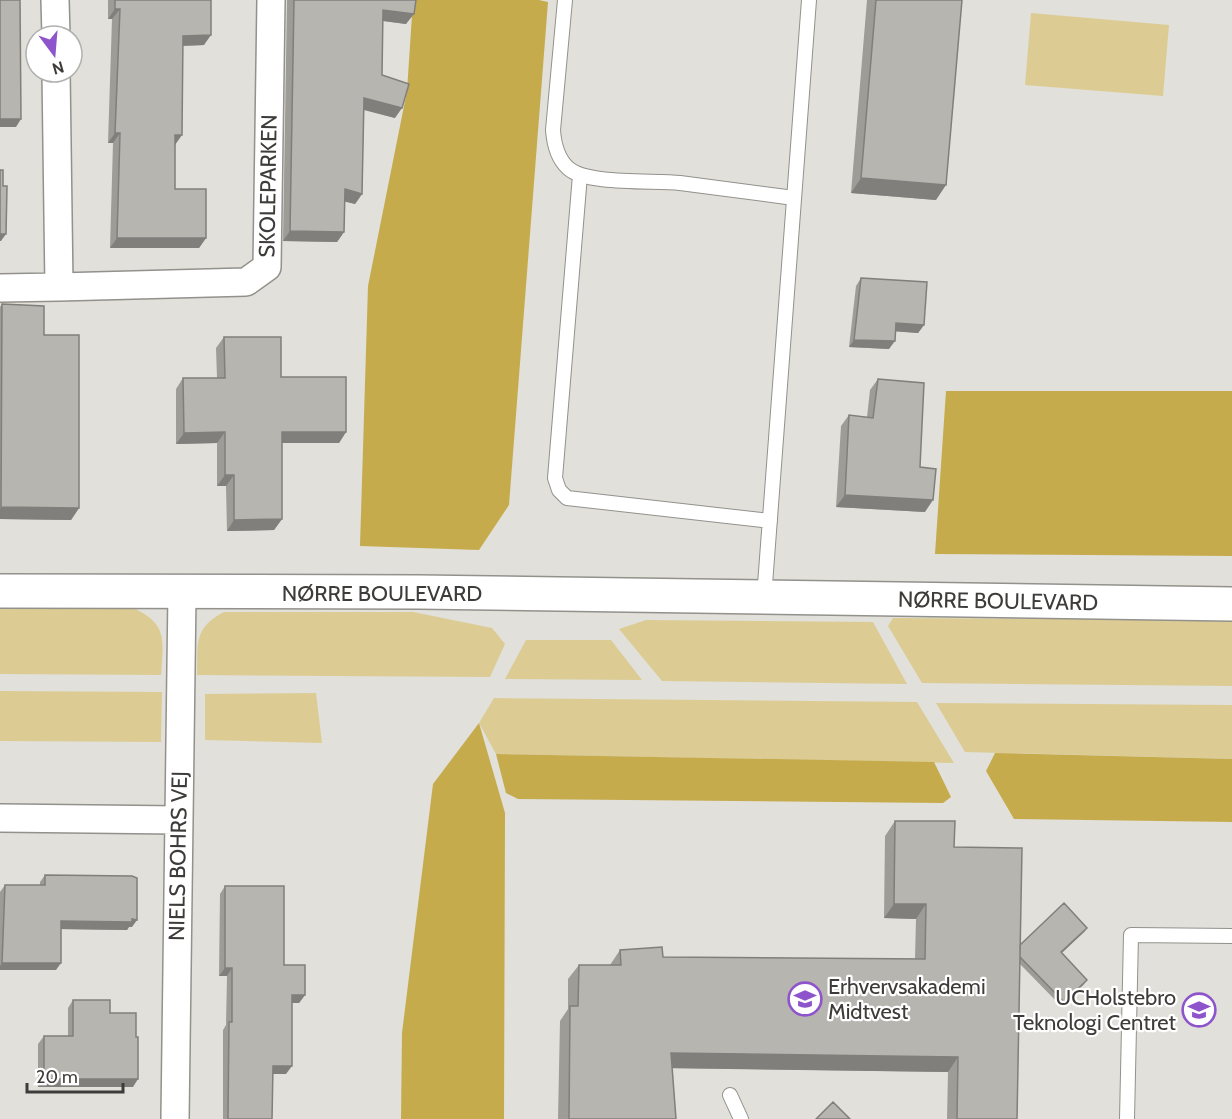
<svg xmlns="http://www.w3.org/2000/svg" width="1232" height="1119" font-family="Cabin,sans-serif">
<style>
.green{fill:#dccc94}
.forest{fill:#c6ab4c}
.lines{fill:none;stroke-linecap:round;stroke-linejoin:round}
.lane-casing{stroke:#92918c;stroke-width:16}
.street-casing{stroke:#92918c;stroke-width:30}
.secondary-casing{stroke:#92918c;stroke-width:36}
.lane{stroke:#fff;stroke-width:14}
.street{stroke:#fff;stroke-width:27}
.secondary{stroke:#fff;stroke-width:33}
.wall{fill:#9d9c97}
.shaded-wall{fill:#807f7b}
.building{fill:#b7b5b0;stroke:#807f7b;stroke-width:1.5}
.labels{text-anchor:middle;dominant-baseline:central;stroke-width:4.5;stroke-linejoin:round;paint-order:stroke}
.street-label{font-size:22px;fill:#3d3c3a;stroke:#fff}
.poi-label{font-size:22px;fill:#3d3c3a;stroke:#fff;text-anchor:start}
</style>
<rect width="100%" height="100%" fill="#e1e0da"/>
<!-- green -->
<path class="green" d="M1031 13 1169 25 1163 96 1025 85Z
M0 607 133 608C169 624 163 642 161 675L0 674Z
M224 612H413L492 628 505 644 490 677 197 675C198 644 193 628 224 612Z
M893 618 1232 620V686L922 683 888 626Z
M646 620 873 622 907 684 662 681 619 629Z
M526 640H611L642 680 505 679Z
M0 691 162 692 161 742 0 741Z
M316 693 322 743 205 740V694Z
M494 698 917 702 954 763 496 754 479 723Z
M936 703 1232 705V759L965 752Z"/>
<!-- forest -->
<path class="forest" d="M413 0H539L548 2 509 505 479 550 360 546 368 286 407 91Z
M946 391H1232V556L935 554Z
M479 723 505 813 504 1119H401L402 1033 433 784Z
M995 753 1232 759V822L1014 819 986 771Z
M496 754 934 762 951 797 943 803 518 799 506 793Z"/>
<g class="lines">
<defs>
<path id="lane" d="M565 0 553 130C554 144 557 158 568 168 586 185 654 180 680 183 718 188 756 193 794 198
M580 175 555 478 559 490 567 498 770 521
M764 598 809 0
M730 1095 741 1119
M1127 1119 1131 935 1232 936"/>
<path id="street" d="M55 0 56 36
M59 287 246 282 267 267 271 0
M0 288 59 287 56 72
M0 818 179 820
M175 1119 182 593"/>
<path id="secondary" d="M0 591 419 592 1232 604"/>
</defs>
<!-- lane casing -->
<use href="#lane" class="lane-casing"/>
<!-- street casing -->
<use href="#street" class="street-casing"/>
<!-- secondary casing -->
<use href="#secondary" class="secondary-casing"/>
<!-- lane -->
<use href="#lane" class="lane"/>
<!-- street -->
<use href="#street" class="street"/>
<!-- secondary -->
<use href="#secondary" class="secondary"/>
</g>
<!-- wall -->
<path class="wall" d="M108 0H211L204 45 183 46 175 145V189L206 238 199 248H110L113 143H108L112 19H108Z
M287 0H416L406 24 383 21 382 75 395 118 364 110 362 194 355 204 345 201 344 232 337 242 283 241Z
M867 0H962L936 200 851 193Z
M861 278 924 325 918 333 895 331 889 349 849 347 856 286Z
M2 304 44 335 79 508 71 520 0 519V307Z
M224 337 281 377 346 432 339 443H282V519L274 530 227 531 226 486H217V443L176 444V389L183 378H217L216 348Z
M878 379 920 467 925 512 836 507 841 426 849 415 867 417 870 390Z
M895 821 954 847 1020 945 1087 928 1084 932 1062 953 1084 984 1061 1006 1020 964 1017 1119H947L948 1072 672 1068 676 1119H558L560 1021 568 1009V979L579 965H610L620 950 663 957 915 959 916 919 884 918 885 836Z
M45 875 132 927H129L127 930 61 929 56 970H0V892L5 885H40V882Z
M225 886 305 995 299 1003H292L286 1074H273L272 1119H223V1030L226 1025 227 976H219L220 894Z
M73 1000 110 1013 133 1087H38V1044L44 1036H68V1008Z"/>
<!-- shaded-wall -->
<path class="shaded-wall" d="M115 9H120L112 19H108Z
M383 10 414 14 406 24 376 20Z
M211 35 204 45 176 46 183 36Z
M364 98 402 108 395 118 357 108Z
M0 119H21L16 127H0Z
M115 133H120L113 143H108Z
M175 135H182L175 145Z
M861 178 946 185 936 200 851 193Z
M345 189 362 194 355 204 338 200Z
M290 231 344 232 337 242 283 241Z
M0 234H6L1 241H0Z
M117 238H206L199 248H110Z
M896 323 924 325 918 333 890 331Z
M854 340 895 341 889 349 849 347Z
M225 432 217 443 176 444 184 433Z
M282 432H346L339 443H274Z
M225 475H234L226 486H217Z
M845 495 933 500 925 512 836 507Z
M1 507 79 508 71 520 0 519V509Z
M282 519 274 530 227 531 234 520Z
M894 904H926L916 919 884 918Z
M132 919 137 920 132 927H129L127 930 56 929 61 921Z
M1087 928 1084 932 1058 956 1061 952Z
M2 963H61L56 970H0V966Z
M225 968H232L227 976H219Z
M1087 980 1084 984 1061 1006 1064 1002Z
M292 995H305L299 1003H287Z
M671 1053 958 1057 948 1072 660 1068Z
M273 1066H292L286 1074H267Z
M44 1079H138L133 1087H38Z"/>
<!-- building -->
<path class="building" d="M0 0H20L21 119H0Z
M115 0H211V35L183 36 182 135H175V189H206V238H117L120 133H115L120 9H115Z
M294 0H416L414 14 383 10 382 75 409 84 402 108 364 98 362 194 345 189 344 232 290 231Z
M876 0H962L946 185 861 178Z
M0 170H3V186H7L6 234H0Z
M861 278 927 282 924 325 896 323 895 341 854 340Z
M2 304 44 306V335H79V508L1 507Z
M224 337H281V377H346V432H282V519L234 520V475H225V432L184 433 183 378H225Z
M878 379 924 383 920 467 936 469 933 500 845 495 849 415 873 418Z
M895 821H955L954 847 1022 848 1017 1119H957L958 1057 671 1053 676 1119H569L570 1006H578L579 965H621L620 950 662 947 663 957 925 959 926 904H894Z
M45 875 132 876 137 878V920L132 919V922L61 921V963H2L5 885H45Z
M225 886H284V965H305V995H292V1066H273L272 1119H228L229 1022H232V968H225Z
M1064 903 1087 928 1061 952 1087 980 1064 1002 1020 957V945Z
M73 1000H110V1013H136V1037H138V1079H44V1036H73Z
M833 1102 850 1119H816Z"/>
<!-- icons -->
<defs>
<symbol id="school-ring" viewBox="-11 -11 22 22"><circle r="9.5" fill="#fff" stroke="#8e54cb" stroke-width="1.5"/><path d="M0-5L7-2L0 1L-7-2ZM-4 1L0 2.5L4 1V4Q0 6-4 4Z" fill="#8e54cb"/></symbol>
</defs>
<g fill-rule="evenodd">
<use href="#school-ring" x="786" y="980" width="38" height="38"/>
<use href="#school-ring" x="1180" y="991" width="38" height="38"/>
</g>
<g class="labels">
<!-- street labels -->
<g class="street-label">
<text transform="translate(268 186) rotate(-89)">SKOLEPARKEN</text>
<text x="382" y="593">NØRRE BOULEVARD</text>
<text transform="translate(998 601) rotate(1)">NØRRE BOULEVARD</text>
<text transform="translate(178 856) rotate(-89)">NIELS BOHRS VEJ</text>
</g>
<!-- poi labels -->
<g class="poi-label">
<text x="828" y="986">Erhvervsakademi<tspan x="828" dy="25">Midtvest</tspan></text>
<text x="1176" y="997" text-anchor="end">UCHolstebro<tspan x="1176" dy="25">Teknologi Centret</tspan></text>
</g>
</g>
<!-- north arrow -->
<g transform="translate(54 54) rotate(164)"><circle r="28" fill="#ffffff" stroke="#b1b1b0" stroke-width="1.5"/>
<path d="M0-4.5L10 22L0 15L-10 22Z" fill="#8e54cb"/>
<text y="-9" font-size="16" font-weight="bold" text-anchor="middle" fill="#3d3c3a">N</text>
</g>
<!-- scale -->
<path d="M27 1083v9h96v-9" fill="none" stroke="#3d3c3a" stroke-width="3"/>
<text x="36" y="1083" font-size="18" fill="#3d3c3a" stroke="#ffffff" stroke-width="4.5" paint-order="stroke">20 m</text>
</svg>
